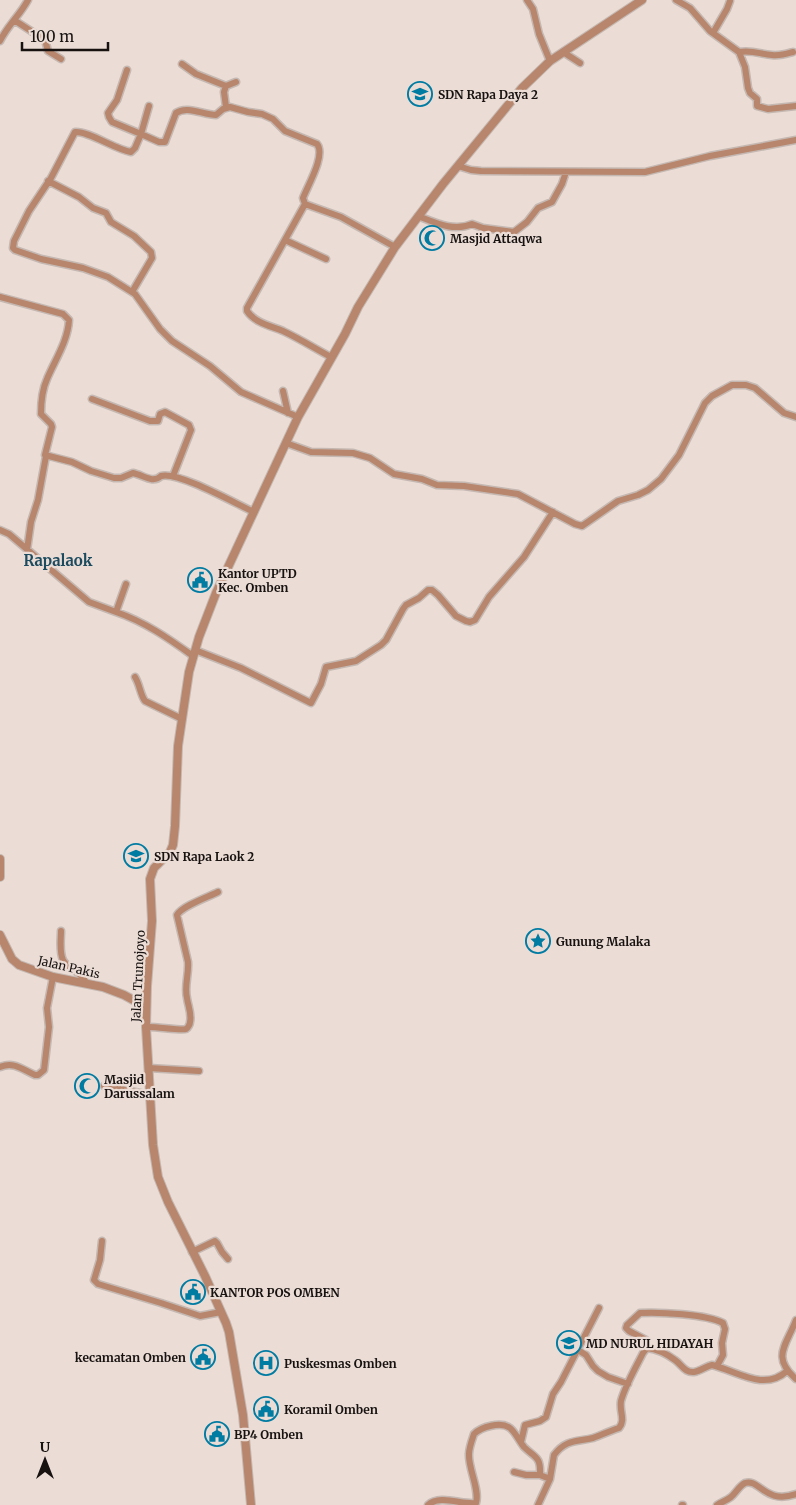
<svg xmlns="http://www.w3.org/2000/svg" width="796" height="1505" font-family="Merriweather,serif">
<style>
.lines{fill:none;stroke-linecap:round;stroke-linejoin:round}
.minor-casing{stroke:#c5b8b2;stroke-width:9}
.tertiary-casing{stroke:#c5b8b2;stroke-width:10}
.minor{stroke:#b7866c;stroke-width:6}
.tertiary{stroke:#b7866c;stroke-width:8}
.labels{text-anchor:middle;dominant-baseline:central;stroke-width:4.5;stroke-linejoin:round;paint-order:stroke}
.poi-label{font-size:12px;font-weight:bold;fill:#171210;stroke:#ebddd6;text-anchor:start}
.street-label{font-size:12px;fill:#171210;stroke:#ebddd6}
.quarter-label{font-size:15px;font-weight:bold;fill:#1c4b5f;stroke:#ebddd6}
</style>
<rect width="100%" height="100%" fill="#ebddd6"/>
<g class="lines">
<defs>
<path id="minor" d="M527 0 533 9 539 34 550 61
M676 0 690 8 710 31 739 52C754 50 759 54 772 55 780 56 786 54 793 52
M14 20 45 40 48 51 61 59
M713 33 727 9 730 1
M0 41C8 25 20 15 28 0
M563 52 580 63
M739 52 745 67 748 88 750 93 757 99V106L768 109 796 106
M182 64 196 74 226 86
M127 70 117 100 108 113 109 117 112 122 141 134 149 106
M226 107 224 92 226 86 236 82
M458 166 471 170 481 171 645 172 710 156 796 140
M48 181 79 197 93 208 106 213 111 222 134 236 151 252 152 258 132 292
M305 204 247 308V311C255 323 271 326 283 331 300 339 316 349 331 357
M418 216C436 223 454 232 472 224L483 228 514 232 527 222 538 208 552 202 562 184 566 172
M285 240 326 259
M0 297 63 314 69 320C68 341 55 360 47 379 42 390 41 402 41 414L51 424 52 427 45 455 72 462 91 471 114 478H121L133 473C143 475 153 484 161 476 178 471 236 504 254 512
M283 391 288 413
M92 399 150 421H158L160 414 165 412 189 425 191 430 173 476
M298 417 241 392 210 366 172 341 160 329 135 294 108 277 83 268 41 259 15 250 13 248 14 241 29 211 51 178 75 132C89 131 114 149 131 152L135 148 141 134 159 142H165L176 113C187 105 203 115 216 115L223 109 230 107 248 112 262 114 273 119 285 131 317 144C326 155 308 185 303 198L305 204 341 217 395 247
M286 443 311 452 353 453 370 458 394 474 422 479 437 485 464 486 518 494 575 524 582 526 618 501 638 495 648 490 661 479 679 455 705 403 712 396 732 385H746L755 388 784 413 796 417
M0 530 9 534 89 602 116 612
M27 550 31 522 38 500 46 456
M126 584 116 612C145 622 168 638 193 656
M195 650 241 668 311 703 321 684 326 667 356 661 381 645 386 640 403 609 406 605 419 598 428 590H432L438 595 456 616 466 621 470 622 475 620 489 597 524 557 553 512
M135 677C140 685 140 694 145 701L182 719
M61 931C61 940 59 951 63 960 68 970 82 971 86 983
M146 1027C154 1026 182 1031 186 1029 188 1028 190 1024 190 1022 192 1014 188 1006 187 998 184 986 189 975 188 962L177 915C182 906 208 897 218 892
M0 1067C14 1061 23 1070 35 1075H38L44 1070 49 1027 47 1008 53 977
M149 1068 199 1071
M104 1086 150 1095
M102 1241 100 1260 94 1280 98 1284 161 1303 200 1316 221 1312
M192 1252 215 1241 217 1243 222 1252 228 1259
M796 1320C786 1346 771 1357 796 1379
M647 1348 646 1340 629 1331 626 1328 627 1325 640 1313C659 1312 706 1314 723 1323L725 1329 722 1343 723 1355 717 1366
M578 1350 586 1355 593 1366 598 1371 608 1377 628 1384
M521 1442 525 1425 540 1421 546 1417 553 1394 561 1382 599 1308
M514 1472 526 1475H540
M428 1505C440 1494 462 1505 476 1503 480 1490 468 1468 469 1454 469 1448 472 1440 474 1434 481 1427 501 1421 510 1428 516 1433 519 1441 524 1447 535 1458 541 1456 540 1475L550 1479
M538 1505 550 1479 554 1455C566 1439 577 1442 593 1438 601 1435 610 1431 619 1428 626 1420 619 1411 621 1401 625 1386 636 1367 643 1353L647 1348C656 1349 667 1354 675 1360 682 1365 685 1373 694 1372 701 1371 706 1366 712 1365 737 1371 764 1392 787 1371
M682 1505H683
M717 1505C722 1502 727 1500 731 1497 736 1493 739 1486 745 1483 759 1478 765 1505 796 1494"/>
<path id="tertiary" d="M0 859V877
M0 935 12 959 19 965 53 977 103 987 124 995 146 1007
M251 1505 243 1415 229 1332 226 1323 205 1276 168 1202 158 1177 153 1145 146 1027 147 986 152 921 150 879 154 868 170 852 173 845 175 826 178 746 189 672 199 637 216 593 298 417 345 334 358 307 395 247 443 184 522 88 550 61 642 0"/>
</defs>
<!-- minor casing -->
<use href="#minor" class="minor-casing"/>
<!-- tertiary casing -->
<use href="#tertiary" class="tertiary-casing"/>
<!-- minor -->
<use href="#minor" class="minor"/>
<!-- tertiary -->
<use href="#tertiary" class="tertiary"/>
</g>
<!-- icons -->
<defs>
<symbol id="school-ring" viewBox="-11 -11 22 22"><circle r="9.5" fill="#ebddd6" stroke="#007ba2" stroke-width="1.5"/><path d="M0-5L7-2L0 1L-7-2ZM-4 1L0 2.5L4 1V4Q0 6-4 4Z" fill="#007ba2"/></symbol>
<symbol id="mosque-ring" viewBox="-11 -11 22 22"><circle r="9.5" fill="#ebddd6" stroke="#007ba2" stroke-width="1.5"/><path d="M3.5-4.9A6 6 0 1 0 3.5 4.9A5 5 0 1 1 3.5-4.9Z" fill="#007ba2"/></symbol>
<symbol id="civic-ring" viewBox="-11 -11 22 22"><circle r="9.5" fill="#ebddd6" stroke="#007ba2" stroke-width="1.5"/><path d="M-.6-6.5H3V-4.5H.6V-3L4-1V1h2V6H-6V1h2V-1L-.6-3ZM-1.2 2.5V6h2.4V2.5Z" fill="#007ba2"/></symbol>
<symbol id="sight-ring" viewBox="-11 -11 22 22"><circle r="9.5" fill="#ebddd6" stroke="#007ba2" stroke-width="1.5"/><path d="M0-6L1.8-2.2L6-1.7L2.9 1.2L3.7 5.4L0 3.3L-3.7 5.4L-2.9 1.2L-6-1.7L-1.8-2.2Z" fill="#007ba2"/></symbol>
<symbol id="hospital-ring" viewBox="-11 -11 22 22"><circle r="9.5" fill="#ebddd6" stroke="#007ba2" stroke-width="1.5"/><path d="M-5-5h3v3.5h4V-5h3V5h-3V1.5h-4V5h-3Z" fill="#007ba2"/></symbol>
</defs>
<g fill-rule="evenodd">
<use href="#school-ring" x="406" y="80" width="28" height="28"/>
<use href="#mosque-ring" x="418" y="224" width="28" height="28"/>
<use href="#civic-ring" x="186" y="566" width="28" height="28"/>
<use href="#school-ring" x="122" y="842" width="28" height="28"/>
<use href="#sight-ring" x="524" y="927" width="28" height="28"/>
<use href="#mosque-ring" x="73" y="1072" width="28" height="28"/>
<use href="#civic-ring" x="179" y="1278" width="28" height="28"/>
<use href="#school-ring" x="555" y="1329" width="28" height="28"/>
<use href="#civic-ring" x="189" y="1343" width="28" height="28"/>
<use href="#hospital-ring" x="252" y="1349" width="28" height="28"/>
<use href="#civic-ring" x="252" y="1395" width="28" height="28"/>
<use href="#civic-ring" x="203" y="1420" width="28" height="28"/>
</g>
<g class="labels">
<!-- poi labels -->
<g class="poi-label">
<text x="438" y="94">SDN Rapa Daya 2</text>
<text x="450" y="238">Masjid Attaqwa</text>
<text x="218" y="573">Kantor UPTD<tspan x="218" dy="14">Kec. Omben</tspan></text>
<text x="154" y="856">SDN Rapa Laok 2</text>
<text x="556" y="941">Gunung Malaka</text>
<text x="104" y="1079">Masjid<tspan x="104" dy="14">Darussalam</tspan></text>
<text x="210" y="1292">KANTOR POS OMBEN</text>
<text x="586" y="1343">MD NURUL HIDAYAH</text>
<text x="186" y="1357" text-anchor="end">kecamatan Omben</text>
<text x="284" y="1363">Puskesmas Omben</text>
<text x="284" y="1409">Koramil Omben</text>
<text x="234" y="1434">BP4 Omben</text>
</g>
<!-- street labels -->
<g class="street-label">
<text transform="translate(69 967) rotate(13)">Jalan Pakis</text>
<text transform="translate(138 976) rotate(-87)">Jalan Trunojoyo</text>
</g>
<!-- quarter labels -->
<g class="quarter-label">
<text x="58" y="560">Rapalaok</text>
</g>
</g>
<!-- north arrow -->
<g transform="translate(45 1460)" stroke="#ebddd6" stroke-width="4" paint-order="stroke">
<path d="M0-4L9 19L0 12L-9 19Z" fill="#171210"/>
<text y="-8" font-size="14" font-weight="bold" text-anchor="middle" fill="#171210">U</text>
</g>
<!-- scale -->
<path d="M22 42v8h86v-8" fill="none" stroke="#171210" stroke-width="2.5"/>
<text x="30" y="42" font-size="15" fill="#171210" stroke="#ebddd6" stroke-width="4" paint-order="stroke">100 m</text>
</svg>
